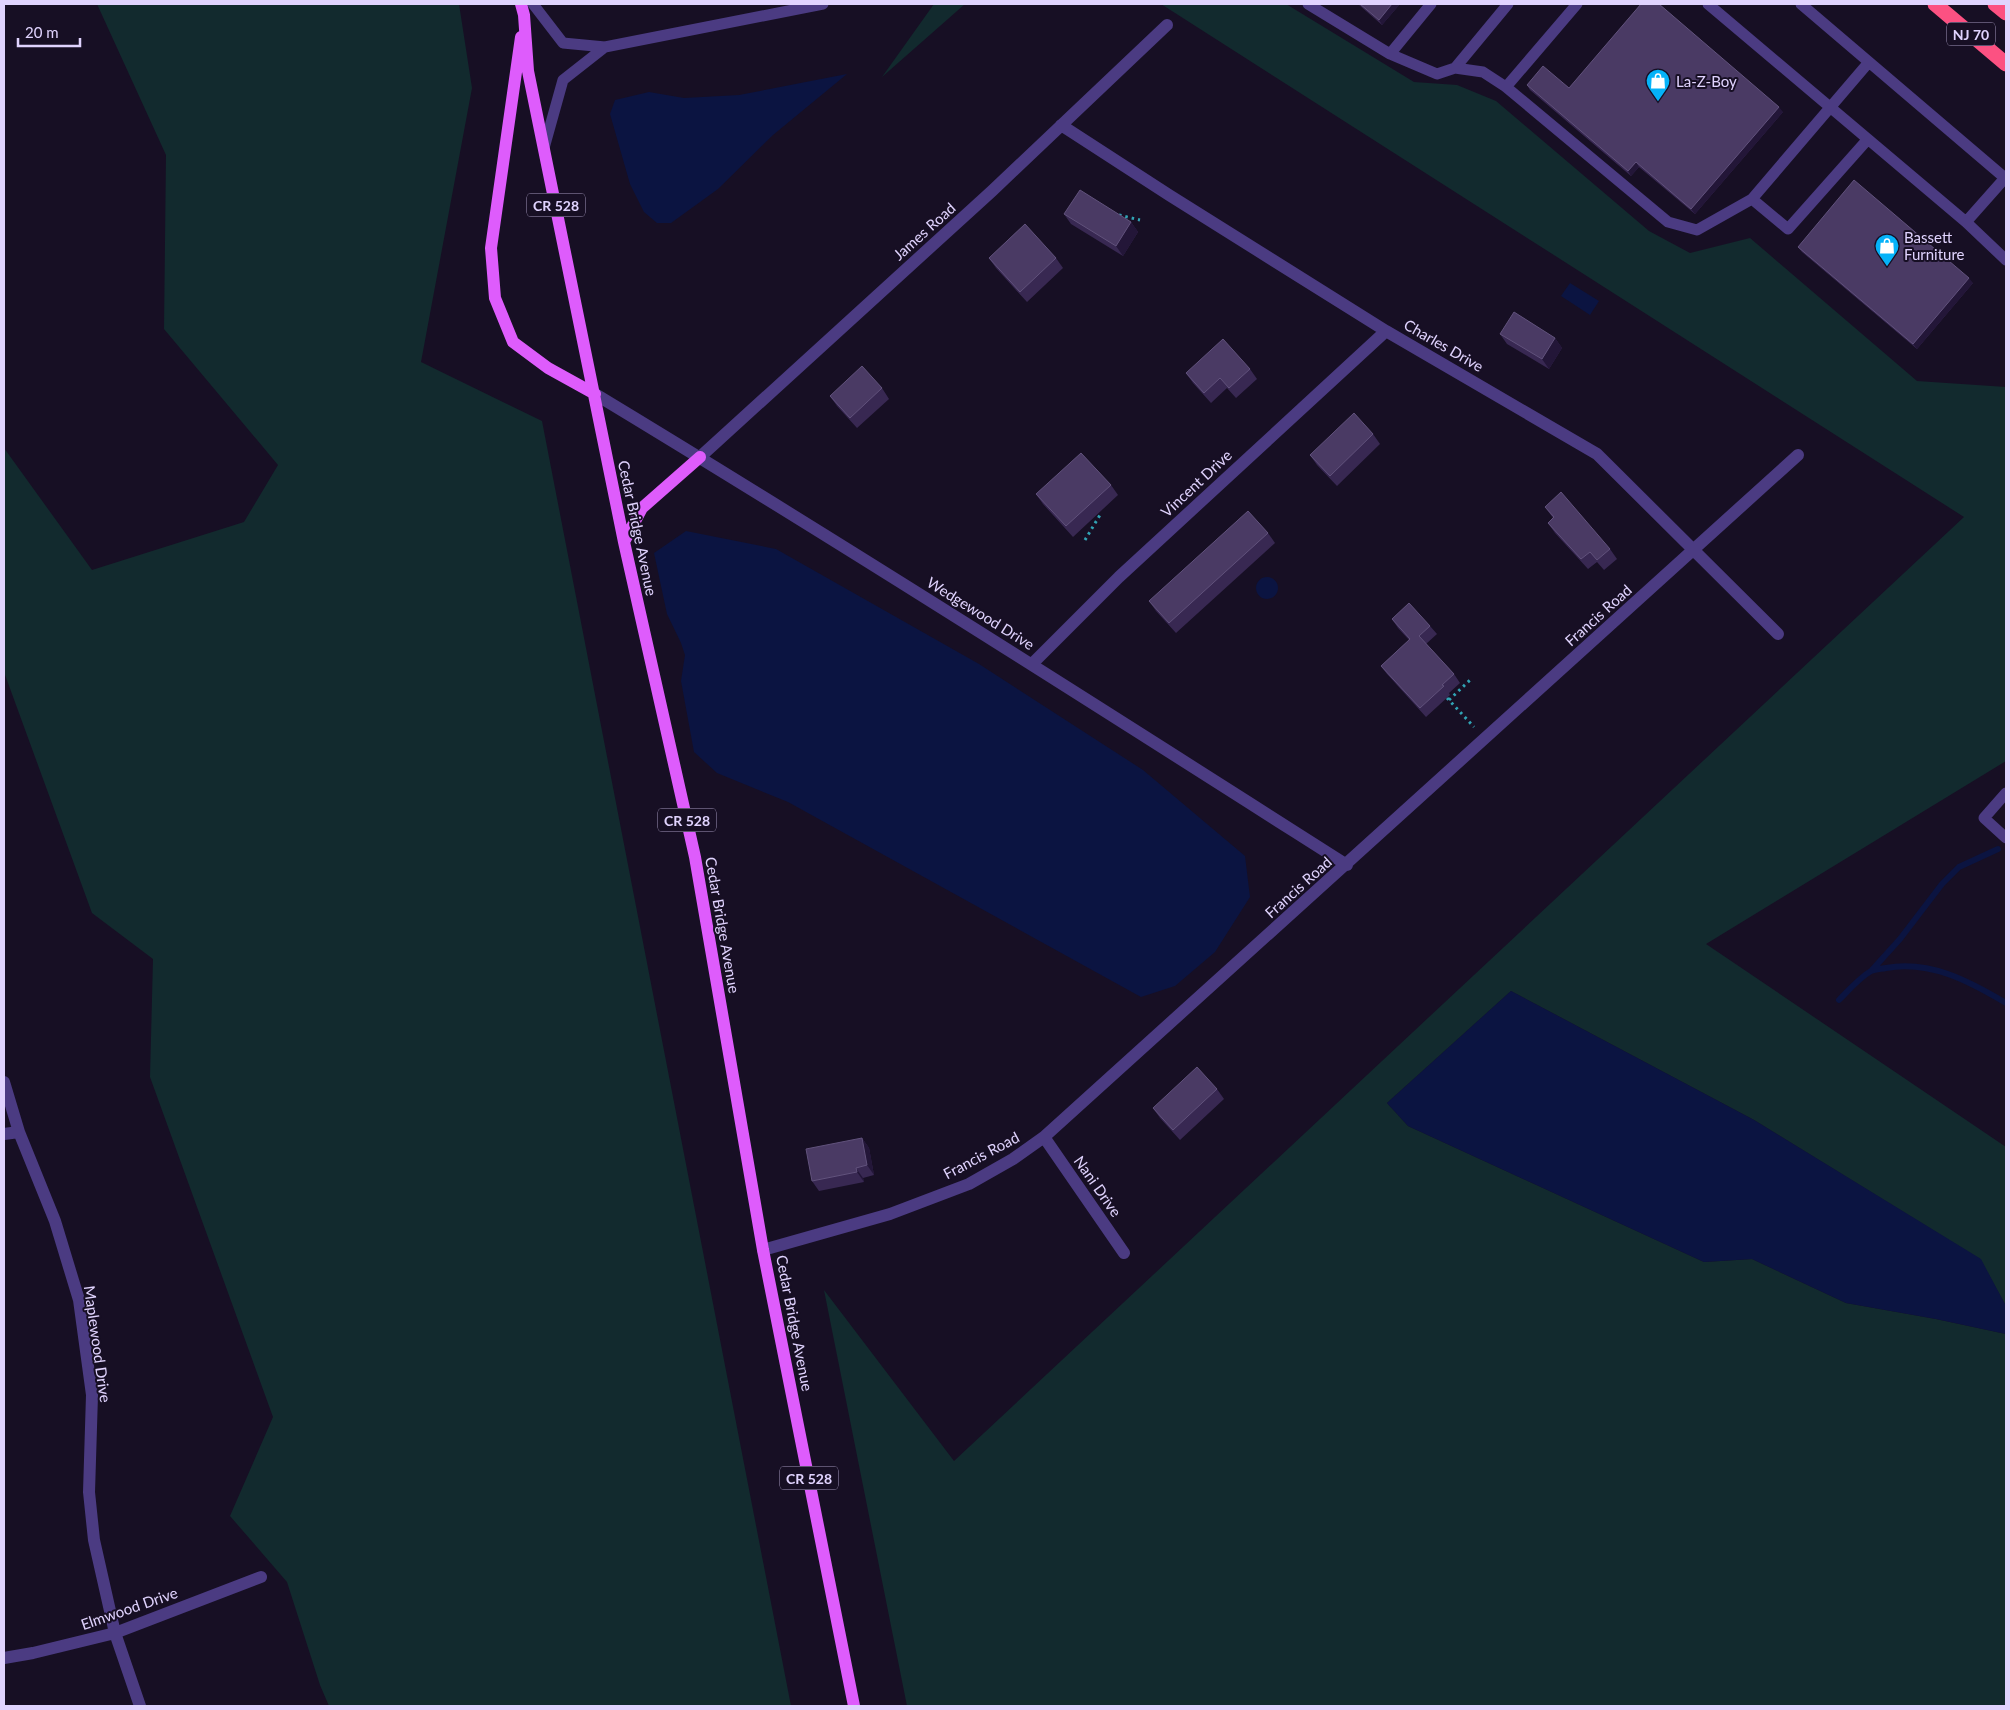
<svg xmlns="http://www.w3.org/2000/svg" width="2010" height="1710" font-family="Lato,sans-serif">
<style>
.green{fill:#122a2e}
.water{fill:#0b1441}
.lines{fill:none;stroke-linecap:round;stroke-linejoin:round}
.stream{stroke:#0b1441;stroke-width:6}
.path{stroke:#31a3b4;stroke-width:3;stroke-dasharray:2.5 4;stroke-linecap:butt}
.lane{stroke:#4b3b82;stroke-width:11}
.street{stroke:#4b3b82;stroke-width:12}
.primary{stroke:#de5cfc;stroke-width:12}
.highway{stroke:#fc5182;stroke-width:15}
.wall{fill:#382852}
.shaded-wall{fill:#231638}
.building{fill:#4a3a64;stroke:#61527c}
.labels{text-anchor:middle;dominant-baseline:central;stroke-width:4;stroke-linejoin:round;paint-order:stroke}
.shield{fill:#170f24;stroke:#a498bd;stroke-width:1}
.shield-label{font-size:14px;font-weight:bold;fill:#e0d3fe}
.poi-label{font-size:15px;fill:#e0d3fe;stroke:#170f24;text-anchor:start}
.street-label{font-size:15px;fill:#e0d3fe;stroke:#170f24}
</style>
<rect width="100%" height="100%" fill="#170f24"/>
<!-- green -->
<path class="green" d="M97 4H459L472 88 421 362 542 421 791 1706H329L320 1685 287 1582 230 1516 273 1417 150 1077 153 959 92 913 4 672V448L92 570 244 522 278 465 164 329 166 155Z
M934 4H965L882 77Z
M1161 4H1286L1414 82 1457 85 1496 101 1649 231 1690 253 1750 238 1917 381 2006 387V761L1706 944 2006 1147V1306L1980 1259 1754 1120 1511 991 1387 1103 1408 1126 1704 1262 1752 1259 1846 1303 1936 1319 2006 1334V1706H907L824 1290 954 1461 1964 517Z"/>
<!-- water -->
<path class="water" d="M847 74 773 135 718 189 671 223H657L644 212 630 184 610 114 615 100 649 92 684 98 739 95Z
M1570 283 1599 301 1590 315 1561 296Z
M686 531 776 549 979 664 1143 770 1245 856 1250 897 1215 952 1175 986 1141 997 788 802 717 773 694 752 681 681 685 655 681 643 667 614 654 553Z
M1256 588a11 11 0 1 1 22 0a11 11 0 1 1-22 0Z
M1511 991 1754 1120 1981 1259 2006 1306V1334L1936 1319 1846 1303 1752 1259 1704 1262 1408 1126 1387 1103Z"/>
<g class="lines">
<!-- stream -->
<path class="stream" d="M1872 970 1900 939 1942 884 1959 867 1998 849
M1839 1000C1849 990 1859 978 1871 971 1875 969 1881 969 1886 968 1930 960 1969 981 2006 1003"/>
<!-- path -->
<path class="path" d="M1119 215 1140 220
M1085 540 1100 515 1098 513
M1447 698 1474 727
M1449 700 1470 680"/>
<!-- lane -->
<path class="lane" d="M533 4 563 43 605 47 823 4
M1308 4 1390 54 1437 74 1455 68 1508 4
M1708 4 1966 222 2006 260
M1801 4 2005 178 1966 222
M1390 54 1431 4
M1455 68 1483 72 1506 87 1668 222 1697 230 1752 199 1869 62
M1506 87 1577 4
M544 148 563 80 605 47
M1752 199 1788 229 1868 139
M2006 793 1984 818 2006 838"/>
<!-- street -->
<path class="street" d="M1061 125 1169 195 1386 331 1597 454 1778 634
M595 394C848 547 1097 706 1347 865
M700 457 992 191 1167 25
M1032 664 1119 577 1386 331
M4 1082 19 1132 55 1221 79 1300 92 1395 89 1492 94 1540 115 1633 140 1706
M4 1134 19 1132
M1044 1137 1124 1253
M763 1250 890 1214 969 1184 1013 1159 1044 1137 1798 455
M4 1658 33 1653 115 1633 261 1577"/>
<!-- primary -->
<path class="primary" d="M521 4 524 15 528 71 624 542 695 857 763 1250 854 1706
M521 37 491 248 495 298 513 342 548 368 595 394
M624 542 642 508 700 457"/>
<!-- highway -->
<path class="highway" d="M1935 4 2006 64
M1995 4 2006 13"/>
</g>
<!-- wall -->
<path class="wall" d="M1358 4H1400L1382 25Z
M1527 85 1569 88 1783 112 1695 214 1639 167 1631 176 1530 90Z
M1064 214 1131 222 1138 232 1123 256 1071 224Z
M1798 247 1973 283 1917 349 1802 252Z
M989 258H1056L1063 268 1027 302 996 268Z
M1500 334 1555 338 1562 348 1549 369 1507 344Z
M1250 369 1257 379 1236 398 1227 388 1211 403 1193 383 1186 373Z
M882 388 889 399 857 428 837 406 830 396Z
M1373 434 1380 444 1337 486 1317 465 1310 455Z
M1111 485 1118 495 1073 537 1043 504 1036 494Z
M1545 507 1610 549 1617 559 1604 570 1597 562 1588 569 1555 533 1548 523 1553 518Z
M1268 533 1275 543 1176 633 1156 611 1149 601Z
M1392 619 1430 626 1437 634 1426 644 1454 674 1460 683 1449 693 1450 695 1426 717 1387 674 1381 666 1409 640 1398 628Z
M1217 1089 1224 1099 1180 1140 1160 1118 1153 1108Z
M862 1138 869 1148 874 1175 863 1178 864 1182 819 1191 812 1181Z"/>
<!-- shaded-wall -->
<path class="shaded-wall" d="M1392 4H1400L1382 25 1379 20Z
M1779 107 1783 112 1695 214 1691 209Z
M1636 162 1639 167 1631 176 1628 171Z
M1131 222 1138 232 1123 256 1116 246Z
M1969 278 1973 283 1917 349 1913 344Z
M1555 338 1562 348 1549 369 1542 359Z
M862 1138 869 1148 874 1175 867 1165Z
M856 1168 863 1178 864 1182 857 1172Z"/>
<!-- building -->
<path class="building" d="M1360 4H1392L1379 20Z
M1641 4H1659L1779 107 1691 209 1636 162 1628 171 1527 85 1543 66 1569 88Z
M1854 180 1969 278 1913 344 1798 247Z
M1080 190 1131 222 1116 246 1064 214Z
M1025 224 1056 258 1020 292 989 258Z
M1514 312 1555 338 1542 359 1500 334Z
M1223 339 1250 369 1229 388 1220 378 1204 393 1186 373Z
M862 366 882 388 850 418 830 396Z
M1354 413 1373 434 1330 476 1310 455Z
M1081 453 1111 485 1066 526 1036 494Z
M1561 492 1610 549 1597 560 1590 552 1581 559 1548 523 1554 517 1545 507Z
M1248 511 1268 533 1169 623 1149 601Z
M1409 603 1430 626 1419 636 1454 674 1442 685 1444 686 1420 708 1381 666 1410 639 1392 619Z
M1197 1067 1217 1089 1173 1130 1153 1108Z
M862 1138 867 1165 856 1168 857 1172 812 1181 806 1149Z"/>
<!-- icons -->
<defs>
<symbol id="shop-pin" viewBox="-11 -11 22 30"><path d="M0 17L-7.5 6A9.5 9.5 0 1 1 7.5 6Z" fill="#05b2f8" stroke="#170f24"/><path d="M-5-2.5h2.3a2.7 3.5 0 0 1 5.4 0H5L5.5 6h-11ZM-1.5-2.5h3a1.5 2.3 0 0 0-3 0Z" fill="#fff"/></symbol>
</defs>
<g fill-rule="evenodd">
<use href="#shop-pin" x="1644" y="67" width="28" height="38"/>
<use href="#shop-pin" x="1873" y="232" width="28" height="38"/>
</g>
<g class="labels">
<!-- shield labels -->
<g class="shield">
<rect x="1947" y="22.5" width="48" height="23" rx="4"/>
<rect x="527" y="193.5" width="58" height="23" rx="4"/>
<rect x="658" y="808.5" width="58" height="23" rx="4"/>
<rect x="780" y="1466.5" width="58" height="23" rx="4"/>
</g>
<g class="shield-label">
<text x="1971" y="34">NJ 70</text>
<text x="556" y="205">CR 528</text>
<text x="687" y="820">CR 528</text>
<text x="809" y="1478">CR 528</text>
</g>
<!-- poi labels -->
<g class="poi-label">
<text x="1676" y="81">La-Z-Boy</text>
<text x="1904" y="237">Bassett<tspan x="1904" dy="17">Furniture</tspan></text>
</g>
<!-- street labels -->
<g class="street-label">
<text transform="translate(924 231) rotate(-42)">James Road</text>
<text transform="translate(1444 345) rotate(30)">Charles Drive</text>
<text transform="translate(1196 483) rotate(-43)">Vincent Drive</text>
<text transform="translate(638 528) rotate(78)">Cedar Bridge Avenue</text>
<text transform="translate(981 613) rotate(32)">Wedgewood Drive</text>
<text transform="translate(1598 615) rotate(-42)">Francis Road</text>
<text transform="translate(1298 887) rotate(-42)">Francis Road</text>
<text transform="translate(723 925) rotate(80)">Cedar Bridge Avenue</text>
<text transform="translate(981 1155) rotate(-28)">Francis Road</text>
<text transform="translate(1098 1186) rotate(55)">Nani Drive</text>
<text transform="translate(795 1323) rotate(79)">Cedar Bridge Avenue</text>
<text transform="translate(98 1344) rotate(82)">Maplewood Drive</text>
<text transform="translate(129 1608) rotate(-19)">Elmwood Drive</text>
</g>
</g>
<!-- border -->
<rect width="2010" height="1710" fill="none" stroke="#e0d3fe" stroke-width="10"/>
<!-- scale -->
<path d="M18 38v8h62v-8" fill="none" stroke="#e0d3fe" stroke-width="2.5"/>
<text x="25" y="38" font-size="15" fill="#e0d3fe" stroke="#170f24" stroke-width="4" paint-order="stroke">20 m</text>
</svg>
